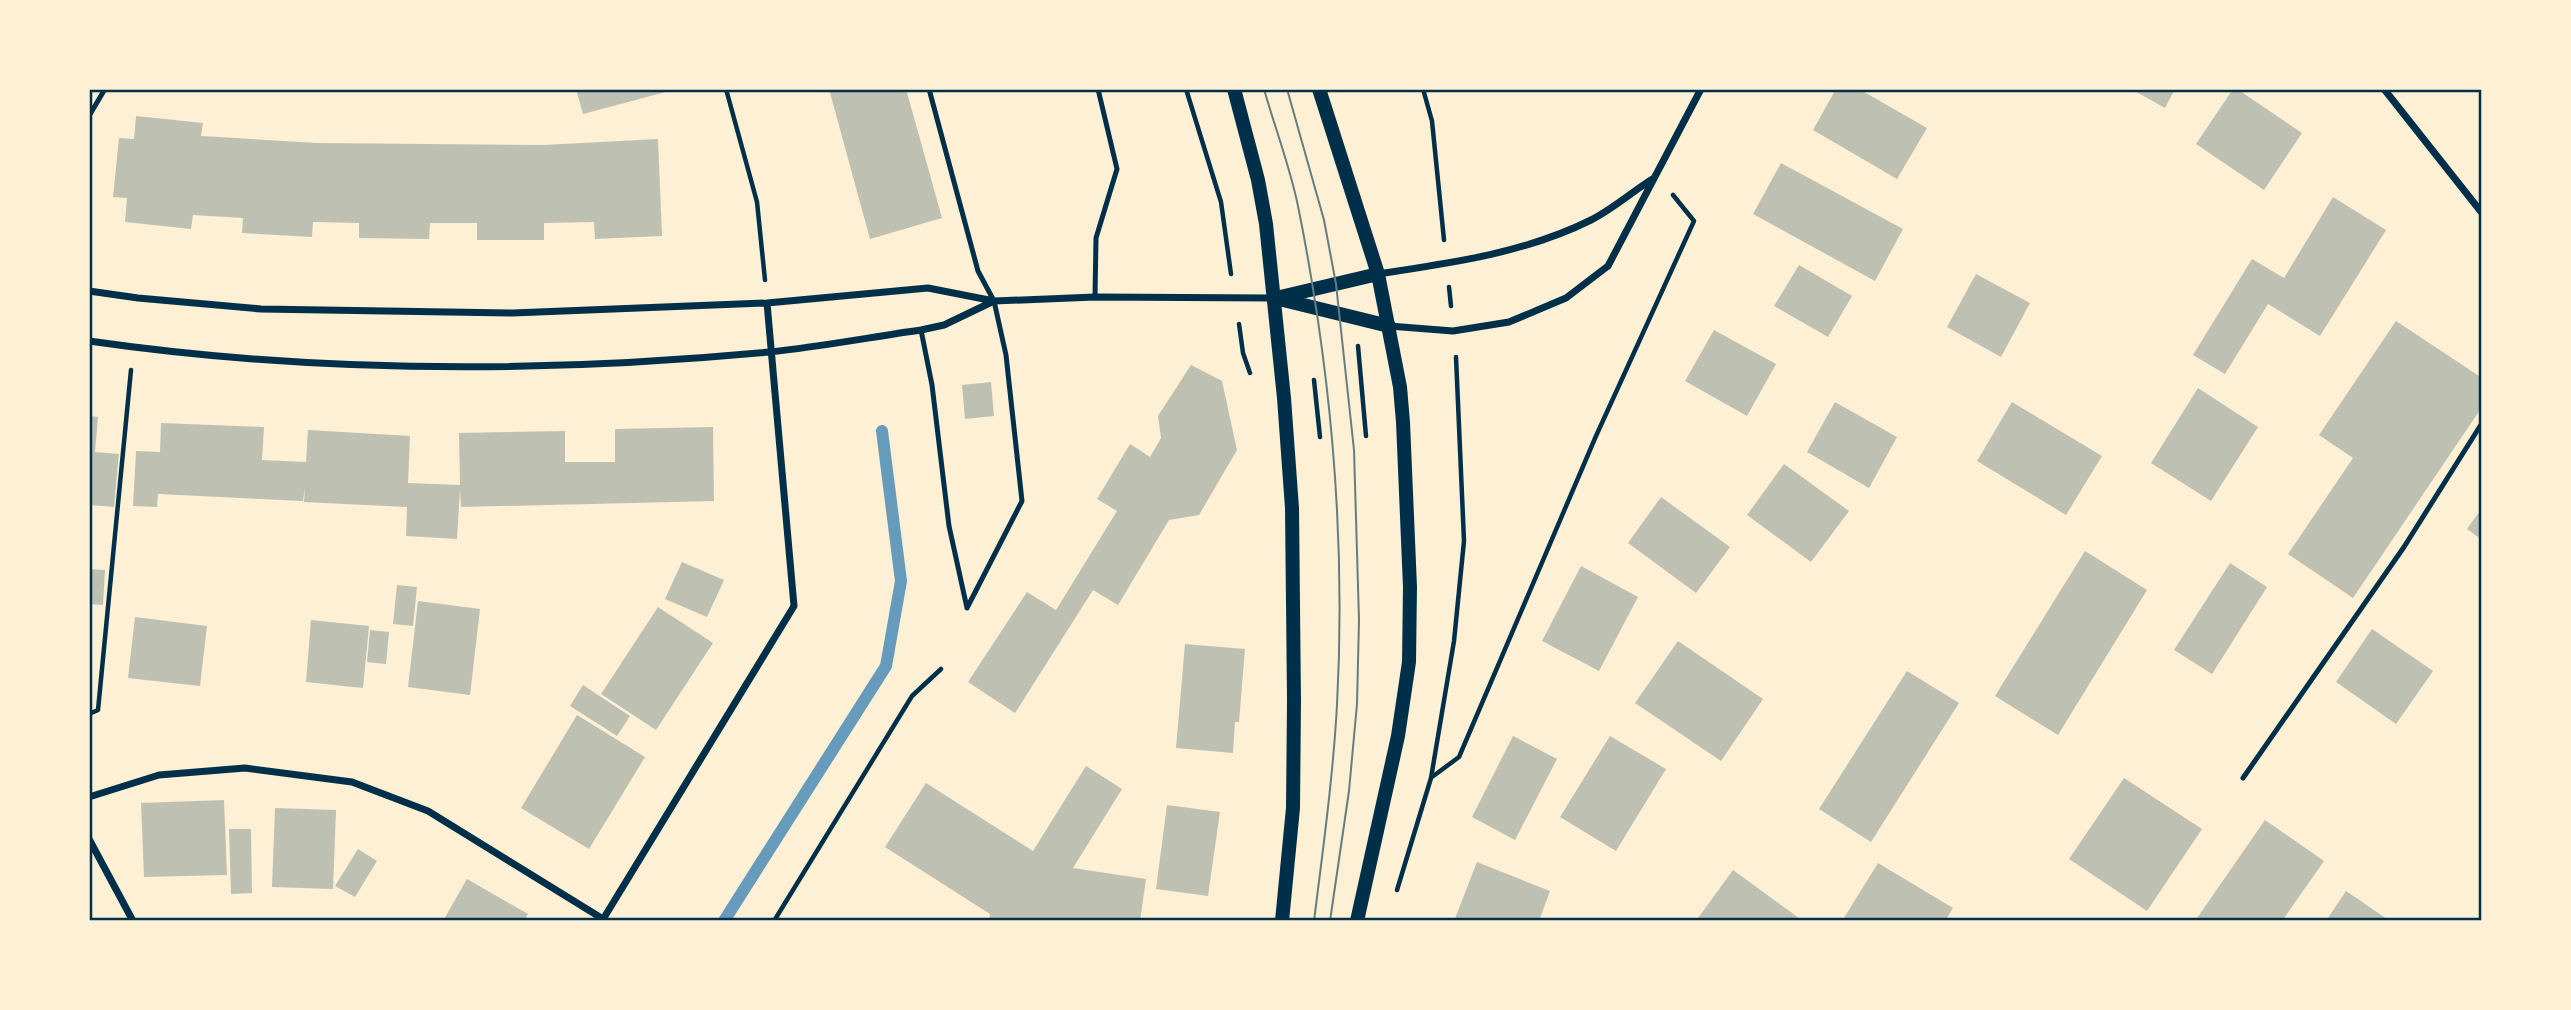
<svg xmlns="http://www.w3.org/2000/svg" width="2571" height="1010" font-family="'Public Sans',sans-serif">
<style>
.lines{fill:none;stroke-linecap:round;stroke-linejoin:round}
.stream{stroke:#669bbc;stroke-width:12}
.building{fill:#bec0b2}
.path{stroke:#003049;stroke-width:4.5}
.service{stroke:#003049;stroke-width:5}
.minor{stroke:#003049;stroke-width:7}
.secondary{stroke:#003049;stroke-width:14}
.tram{stroke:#657d81;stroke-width:2}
.neatline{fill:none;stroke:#003049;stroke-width:2.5}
</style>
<rect width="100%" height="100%" fill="#fdf0d5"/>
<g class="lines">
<!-- stream -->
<path class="stream" d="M724 921 886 666 901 581 882 431"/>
</g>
<!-- building -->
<path class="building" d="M576 89H673V90L583 114Z
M829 89H906L942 218 870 239Z
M1836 89H1859L1927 128 1897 179 1813 130Z
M2131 89H2175L2165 108Z
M2233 89H2237L2302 133 2264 190 2196 144Z
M136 116 203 123 201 136 317 143 544 145 658 139 662 236 595 239 594 222 544 223V240H477V223H430L429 239 359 238V223L313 222 312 237 242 233 243 218 193 215 191 229 125 222 127 198 113 197 119 138 134 139Z
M1781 163 1903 229 1875 281 1753 214Z
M2333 197 2386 230 2320 336 2268 304 2225 374 2193 355 2252 259 2284 278Z
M1799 265 1852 296 1828 337 1774 306Z
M1976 274 2030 303 2001 357 1947 327Z
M2396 321 2482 378V407L2353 598 2288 554 2353 458 2319 435Z
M1714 330 1776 364 1747 416 1685 381Z
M1191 365 1222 381 1237 450 1199 515 1169 520 1118 605 1093 590 1015 713 968 682 1027 592 1056 610 1117 511 1097 499 1130 444 1150 457 1161 438 1158 416Z
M991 382 994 416 965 419 962 385Z
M2198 388 2258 427 2211 501 2151 463Z
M1835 402 1897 437 1869 488 1807 452Z
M2012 402 2102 456 2066 515 1977 461Z
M89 416 98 417 95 452 119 454 114 507 90 505Z
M161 423 264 427 262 460 306 462 308 430 410 436 408 483 460 485 459 433 565 431V462H615V429L713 427 714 501 461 507 460 489 457 539 406 536 407 507 304 502 305 487 303 501 158 494 157 507 133 506 136 451 160 452Z
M1784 464 1849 511 1811 562 1747 515Z
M1661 497 1730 547 1696 593 1628 543Z
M2482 508V540L2467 529Z
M2085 551 2147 590 2058 735 1995 696Z
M682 562 724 580 707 617 665 599Z
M2230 563 2267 587 2212 674 2174 650Z
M1581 566 1638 597 1599 671 1542 641Z
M89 569 105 570 103 605 89 604Z
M397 585 417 587 413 626 393 624Z
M418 601 480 609 470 695 408 687Z
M658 607 713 643 656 730 601 694Z
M135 617 207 626 200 686 128 678Z
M311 620 369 626 363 688 306 682Z
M2372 629 2433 671 2396 724 2336 682Z
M370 630 389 632 386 664 367 662Z
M1678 641 1763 699 1721 761 1635 703Z
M1185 644 1245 649 1239 722H1235L1233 753 1176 748Z
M1907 671 1959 703 1871 842 1819 809Z
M583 685 630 716 617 736 570 706Z
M577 715 645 757 589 849 521 808Z
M1513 736 1557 759 1515 840 1472 817Z
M1610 736 1666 769 1616 851 1560 817Z
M1086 766 1122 789 1073 868 1146 879 1140 921H989L990 914 885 847 926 783 1033 851Z
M2124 778 2202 829 2147 911 2069 859Z
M224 800 227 875 144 877 141 803Z
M1167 805 1220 812 1208 896 1156 889Z
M275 808 336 810 333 889 272 887Z
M2265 820 2324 861 2282 921H2195Z
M229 829H251L252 893 231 894Z
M358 849 377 861 355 897 335 886Z
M1477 862 1550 891 1539 921H1454Z
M1878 863 1953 908 1945 921H1842Z
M1733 870 1803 921H1702L1698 918Z
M467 879 528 914 524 921H443Z
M2346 891 2390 921H2326Z"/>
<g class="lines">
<!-- path -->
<path class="path" d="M726 89 757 202 765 280
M1186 89 1221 202 1231 274
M1423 89 1432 121 1444 240
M1449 287 1451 306
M1239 324 1243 353 1250 373
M1358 346 1366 436
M1314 380 1320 437
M89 714 98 710 131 370
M1432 777 1459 757 1596 436 1694 221 1673 195
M1397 890 1431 778 1454 641 1464 541 1456 357
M774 921 912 696 941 669"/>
<!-- service -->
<path class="service" d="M929 89 978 271 994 301 1006 355 1022 501 967 608
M89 116 105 89
M1095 297 1096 238 1117 169 1098 89
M921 330 932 385 949 526 967 608
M2243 778 2404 547 2482 423"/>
<!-- minor -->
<path class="minor" d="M2384 89 2482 213
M1378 274C1451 263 1525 253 1591 220 1613 209 1633 191 1654 178
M89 291 138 298 261 309 513 313 767 303 928 288 994 301 1095 297 1275 298
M1389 326 1453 331 1509 322 1566 298 1608 266 1701 89
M89 341C311 373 546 373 769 352 820 347 871 337 921 330L944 325 994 301
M89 797 159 775 245 768 352 782 428 811 603 919
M89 839 133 921
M602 921 794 606 767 303"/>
<!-- secondary -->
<path class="secondary" d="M1234 89 1258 180 1266 224 1284 398 1292 508 1294 701 1293 808 1282 921
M1319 89 1378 274 1400 387 1403 422 1410 587 1409 662 1398 736 1357 921
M1275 298 1389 326
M1276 298 1378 274"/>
<!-- tram -->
<path class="tram" d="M1264 89C1275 128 1290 167 1298 206 1331 370 1346 538 1337 705 1333 777 1323 849 1314 921
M1287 89 1324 220 1336 284 1354 450 1359 620 1357 704 1349 791 1330 921"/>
</g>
<!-- border -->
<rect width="2571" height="1010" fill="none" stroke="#fdf0d5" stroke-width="182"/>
<rect x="91" y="91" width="2389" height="828" class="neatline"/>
</svg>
